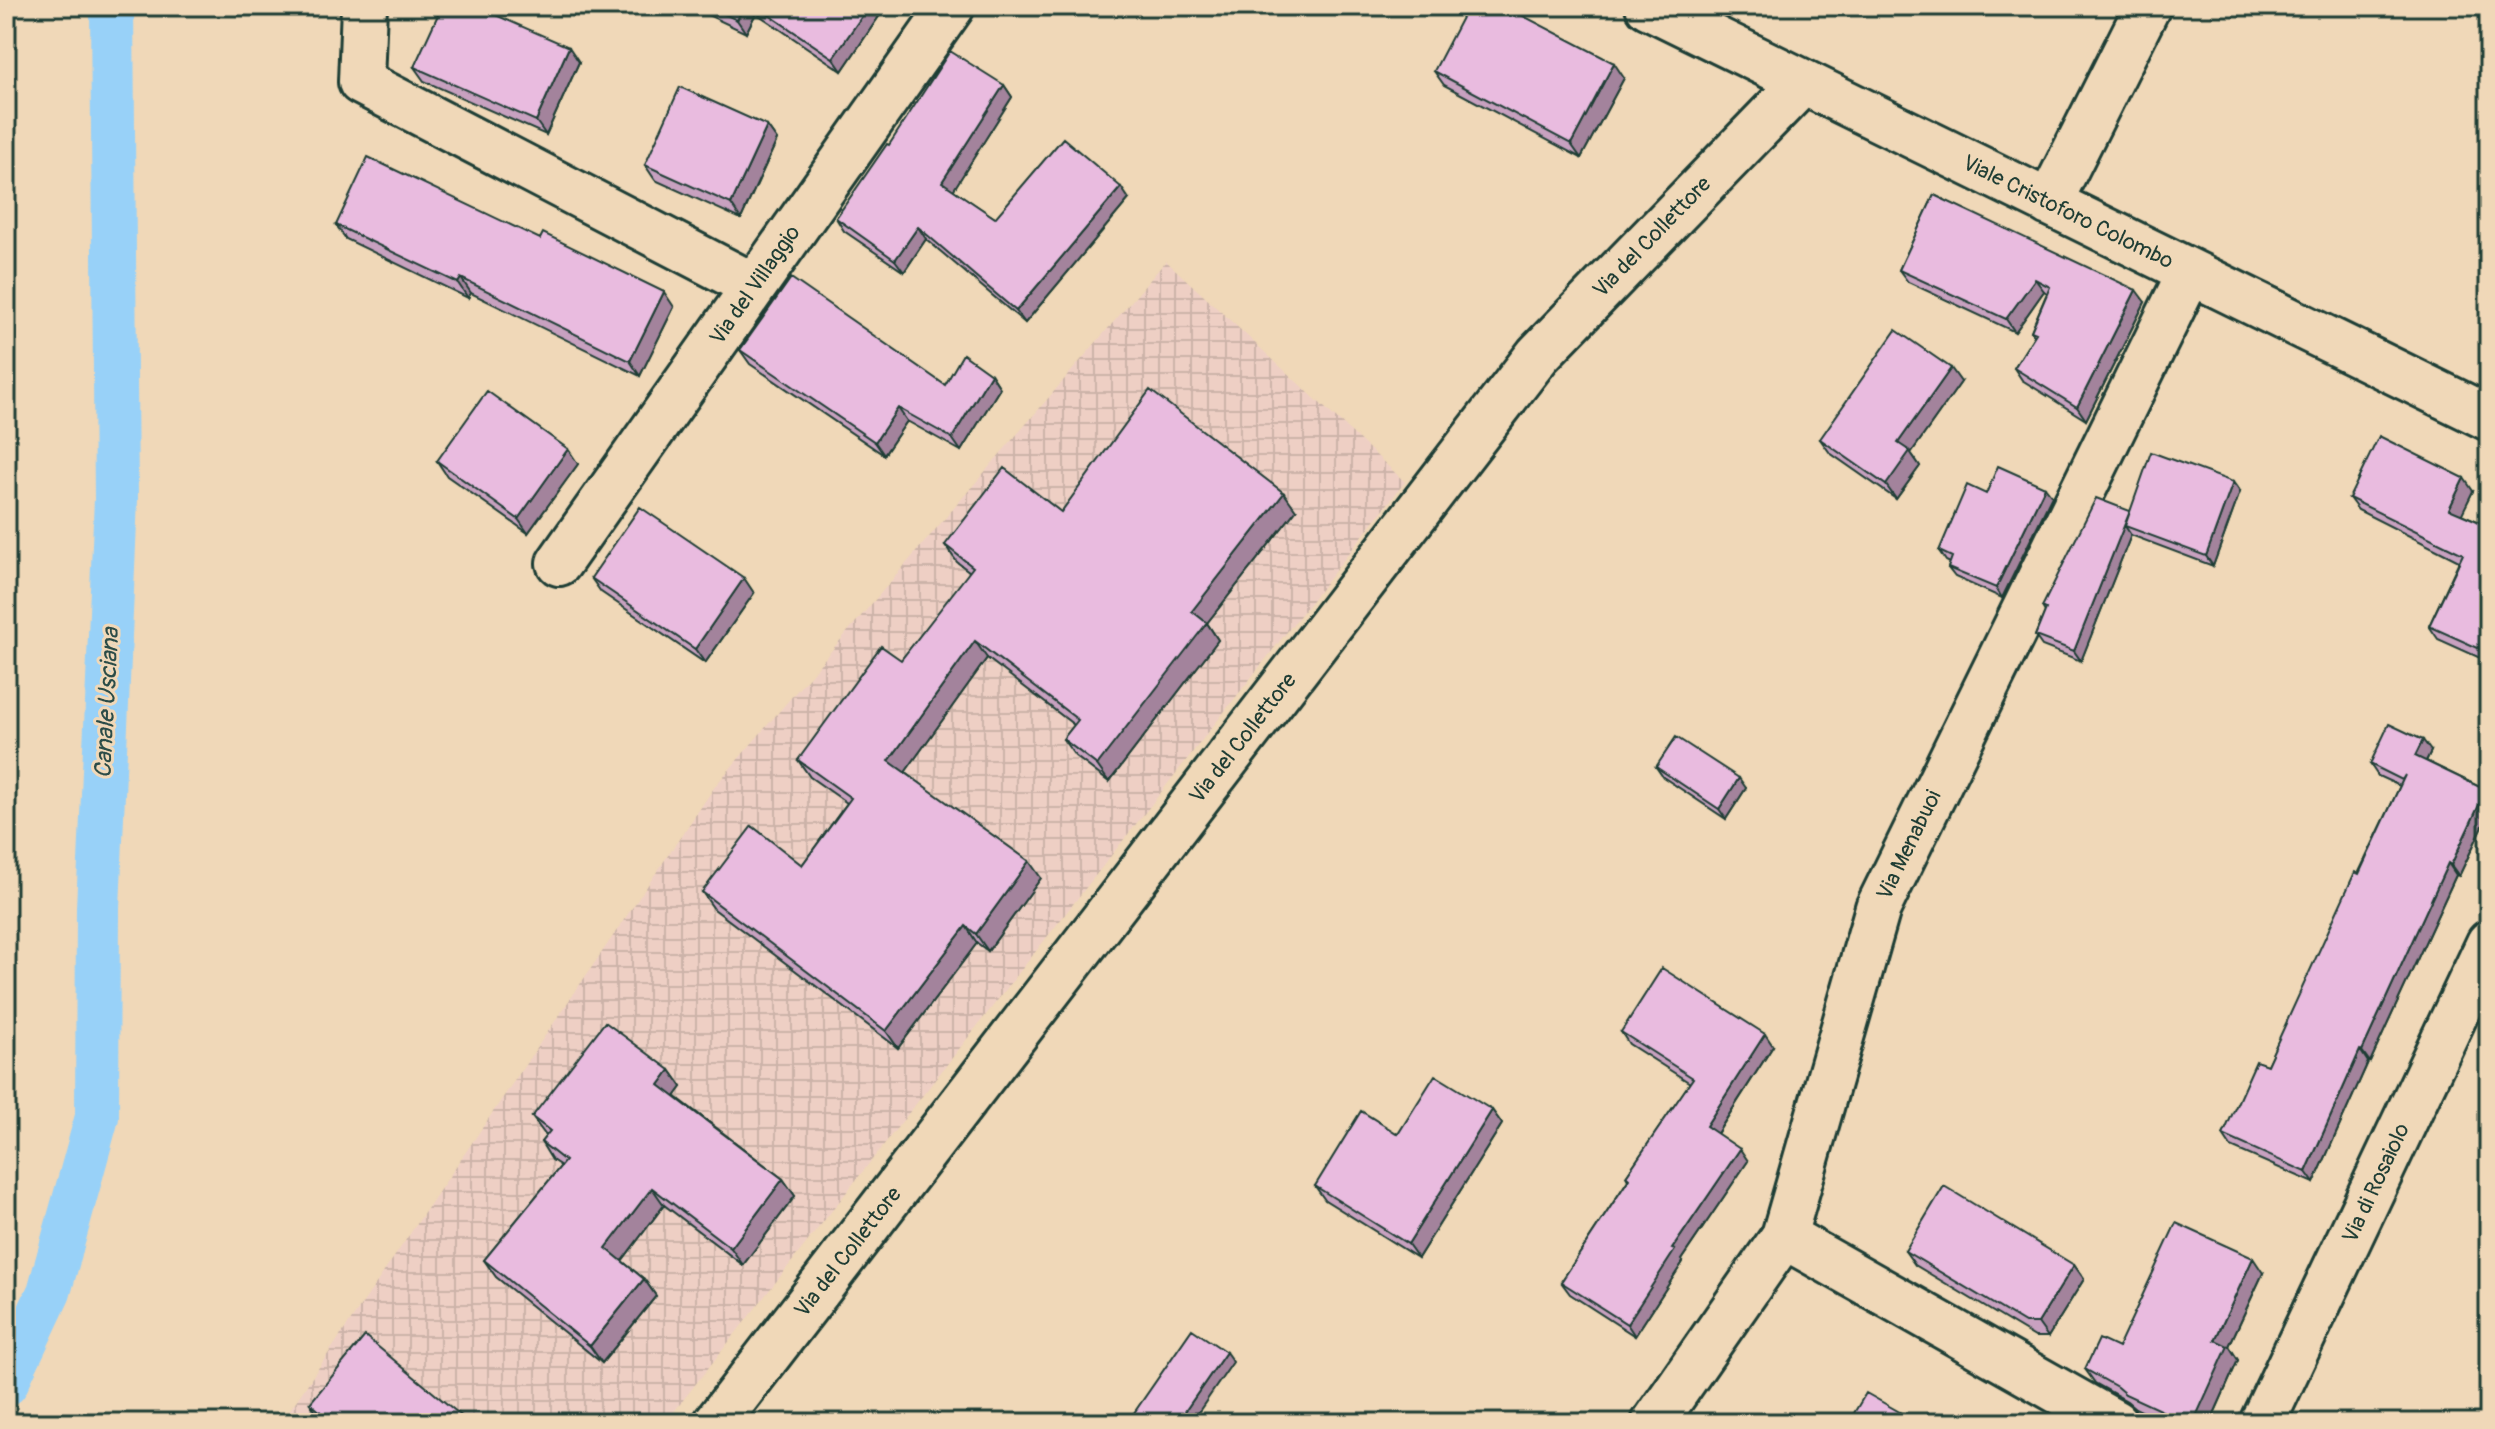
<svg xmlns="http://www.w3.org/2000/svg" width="2495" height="1429" font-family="Pangolin,sans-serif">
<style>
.industrial{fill:url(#industrial-grid)}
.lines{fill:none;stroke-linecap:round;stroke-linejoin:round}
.canal{stroke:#98d1f8;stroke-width:44}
.minor-casing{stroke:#1f3d34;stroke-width:50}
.minor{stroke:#f0d8b8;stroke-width:44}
.wall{fill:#c8a1c0;stroke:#1f3d34;stroke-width:2}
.shaded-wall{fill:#a3839c;stroke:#1f3d34;stroke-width:2}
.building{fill:#e9bbdf;stroke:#1f3d34;stroke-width:2}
.labels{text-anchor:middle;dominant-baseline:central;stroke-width:6;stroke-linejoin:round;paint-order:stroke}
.street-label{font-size:22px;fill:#1f3d34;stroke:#f0d8b8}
.water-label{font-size:24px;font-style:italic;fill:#2b4c48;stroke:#f0d8b8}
</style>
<defs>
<pattern id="industrial-grid" width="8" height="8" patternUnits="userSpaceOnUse" patternTransform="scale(2)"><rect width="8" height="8" fill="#eecfc4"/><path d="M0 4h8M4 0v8" fill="none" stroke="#ccb3a9"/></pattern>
</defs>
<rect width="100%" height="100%" fill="#f0d8b8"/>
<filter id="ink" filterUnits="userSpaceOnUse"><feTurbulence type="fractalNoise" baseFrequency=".0125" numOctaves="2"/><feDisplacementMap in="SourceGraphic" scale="16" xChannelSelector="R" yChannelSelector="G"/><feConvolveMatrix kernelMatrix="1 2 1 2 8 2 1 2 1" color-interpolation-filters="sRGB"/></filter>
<g filter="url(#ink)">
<!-- industrial -->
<path class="industrial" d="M1166 261 1405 482 665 1423H281L716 785Z"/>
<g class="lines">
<!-- canal -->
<path class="canal" d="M6 1384 49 1292 97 1117 98 908 116 499 112 6"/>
<defs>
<path id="minor" d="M364 6 361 82 754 286
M1648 6 2489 418
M2049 203 2148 6
M559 563 952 6
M1784 1236 2115 1423
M716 1423 1538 355 1803 82
M1654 1423 1784 1236 1878 908 2190 272
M2262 1423 2489 943"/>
</defs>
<!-- minor casing -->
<use href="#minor" class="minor-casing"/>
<!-- minor -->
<use href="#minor" class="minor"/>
</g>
<!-- wall -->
<path class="wall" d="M691 6H886L842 71 756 13 746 33 693 8Z
M579 62 546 135 424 81 414 67Z
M1434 71 1624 78 1581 158 1444 85Z
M1004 85 1012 97 953 190 995 218 1129 199 1025 323 926 239 904 272 844 231 836 218 889 145Z
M767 126 777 140 741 219 655 180 645 165Z
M1934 195 2145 302 2086 420 2022 380 2014 368 2034 336 2031 331 2047 293 2044 291 2015 332 1908 282 1899 270Z
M336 225 540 239 674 307 640 376 471 293 468 298 346 239Z
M740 350 945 385 991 374 1000 388 961 451 907 421 884 455 750 364Z
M1961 382 1911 453 1920 466 1896 499 1830 453 1820 439Z
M437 461 578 464 528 533 447 476Z
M2473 491 2461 514 2489 526V662L2438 639 2429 626 2459 561 2358 510 2349 498Z
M2240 492 2213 566 2131 535 2081 661 2042 646 2035 636 2045 612 2042 607 2130 511Z
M1986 494 2052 496 2002 598 1955 577 1948 568 1950 563 1946 561 1939 551Z
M1296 510 1207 623 1218 640 1109 782 1075 756 1063 739 1074 725 987 658 905 772 1041 878 988 951 977 943 898 1048 714 909 702 892 802 865 847 803 810 777 798 760 901 660 970 572 957 562 945 545 1061 512Z
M591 578 754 593 705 663 601 592Z
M2431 751 2426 761 2486 790 2489 794V813L2459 876 2456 875 2370 1062H2368L2314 1183 2231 1147 2223 1135 2267 1065 2400 786 2378 776 2370 764Z
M1656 767 1746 788 1726 819 1663 777Z
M1621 1032 1773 1046 1717 1134 1748 1161 1681 1260 1683 1262 1635 1336 1570 1294 1561 1282 1628 1180 1626 1176 1690 1083 1629 1044Z
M670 1070 682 1087 675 1096 783 1179 795 1196 743 1265 664 1205 622 1261 644 1279 656 1296 602 1363 496 1277 484 1260 561 1166 552 1160 541 1142 546 1136 532 1117Z
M1492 1110 1502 1124 1418 1258 1325 1200 1315 1186 1398 1134Z
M1905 1251 2074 1265 2084 1279 2048 1337H2035L1915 1265Z
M2263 1273 2229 1346 2238 1360 2210 1423H2166L2135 1408 2127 1401 2095 1383 2085 1369 2118 1348Z
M310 1403 470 1423H326L320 1418Z"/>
<!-- shaded-wall -->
<path class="shaded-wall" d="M744 6H751L756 13 746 33 737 20Z
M869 6H886L842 71 833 58Z
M569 47 579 62 546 135 536 121Z
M1614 63 1624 78 1581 158 1571 144Z
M1004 85 1012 97 951 194 942 182Z
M767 126 777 140 741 219 731 204Z
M1121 187 1129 199 1025 323 1016 311Z
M918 227 926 239 904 272 895 260Z
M461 278 471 293 468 298 458 283Z
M2035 279 2044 291 2015 332 2006 319Z
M2136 290 2145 302 2086 420 2077 407Z
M664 292 674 307 640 376 630 361Z
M1951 368 1961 382 1911 453 1920 466 1896 499 1886 485 1898 443Z
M991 374 1000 388 961 451 952 438Z
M898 408 907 421 884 455 875 442Z
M568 449 578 464 528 533 518 519Z
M2464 478 2473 491 2458 522 2449 509Z
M2233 482 2240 492 2213 566 2206 556Z
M2045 487 2052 496 2002 598 1996 588Z
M1284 493 1296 510 1207 623 1218 640 1109 782 1097 765 1192 611Z
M2130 511 2125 526 2131 535 2081 661 2074 651Z
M744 578 754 593 705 663 695 649Z
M975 641 987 658 901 778 889 761Z
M2423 740 2431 751 2423 767 2415 756Z
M1739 778 1746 788 1726 819 1719 809Z
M2486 790 2489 794V813L2459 876 2451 865Z
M1029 861 1041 878 988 951 976 934Z
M2448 863 2456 875 2370 1062 2362 1051Z
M966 926 977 943 898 1048 886 1031Z
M1765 1034 1773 1046 1714 1138 1706 1126Z
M2360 1050 2368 1062 2314 1183 2306 1172Z
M670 1070 682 1087 671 1102 659 1085Z
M1492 1110 1502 1124 1418 1258 1408 1244Z
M1740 1149 1748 1161 1681 1260 1683 1262 1635 1336 1627 1324 1672 1249Z
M783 1179 795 1196 743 1265 731 1248Z
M652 1188 664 1205 618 1266 606 1248Z
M2253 1258 2263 1273 2229 1346 2238 1360 2210 1423H2193L2215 1340Z
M2074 1265 2084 1279 2048 1337 2038 1323Z
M644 1279 656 1296 602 1363 590 1346Z
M1226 1352 1233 1362 1191 1423H1177Z"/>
<!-- building -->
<path class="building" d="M442 6H475L569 47 536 121 414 67Z
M707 6H744L737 20Z
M756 6H869L833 58Z
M1468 6H1504L1614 63 1571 144 1434 71Z
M950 51 1004 85 942 182 995 218 1063 138 1121 187 1016 311 918 227 895 260 836 218 887 144 889 145Z
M680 87 767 126 731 204 645 165Z
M368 157 540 239 543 233 664 292 630 361 461 278 458 283 336 225Z
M1934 195 2136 290 2077 407 2014 368 2036 333 2031 331 2050 287 2035 279 2006 319 1899 270Z
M791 278 945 385 963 354 991 374 952 438 898 408 875 442 740 350Z
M1896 330 1951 368 1898 443 1910 451 1886 485 1820 439Z
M1150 390 1284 493 1192 611 1207 623 1097 765 1063 739 1078 720 975 641 889 761 1029 861 976 934 966 926 886 1031 702 892 752 826 802 865 851 798 798 760 881 646 901 660 973 567 945 545 1004 468 1061 512Z
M487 391 568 449 518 519 437 461Z
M2379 436 2464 478 2449 509 2489 526V653L2429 626 2463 554 2349 498Z
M2151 452 2233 482 2206 556 2125 526Z
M1998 466 2045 487 1996 588 1948 568 1952 557 1939 551 1967 485 1986 494Z
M2096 498 2130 511 2074 651 2035 636 2046 609 2042 607Z
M640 507 744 578 695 649 591 578Z
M2389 724 2423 740 2415 756 2486 790 2451 865 2448 863 2362 1051 2360 1050 2306 1172 2223 1135 2256 1061 2267 1065 2355 872 2359 874 2405 775 2402 780 2370 764Z
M1676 737 1739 778 1719 809 1656 767Z
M1662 968 1765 1034 1706 1126 1740 1149 1672 1249 1675 1250 1627 1324 1561 1282 1629 1179 1626 1176 1693 1078 1621 1032Z
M605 1022 670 1070 659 1085 783 1179 731 1248 652 1188 606 1248 644 1279 590 1346 484 1260 565 1161 541 1142 550 1131 532 1117Z
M1435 1075 1492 1110 1408 1244 1315 1186 1361 1111 1398 1134Z
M1944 1186 2074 1265 2038 1323H2025L1905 1251Z
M2176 1223 2253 1258 2215 1340 2228 1346 2193 1423H2188L2125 1394 2117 1387 2085 1369 2099 1339 2118 1348Z
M1192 1329 1226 1352 1177 1423H1127Z
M365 1336 470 1423H334L310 1403Z
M1866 1393 1919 1423H1848Z
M1968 1417 1978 1423H1964Z"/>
</g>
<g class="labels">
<!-- street labels -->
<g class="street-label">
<text transform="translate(2068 212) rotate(26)">Viale Cristoforo Colombo</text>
<text transform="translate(1652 237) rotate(-46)">Via del Collettore</text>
<text transform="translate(755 285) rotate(-55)">Via del Villaggio</text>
<text transform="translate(1243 738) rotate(-52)">Via del Collettore</text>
<text transform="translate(1909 845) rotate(-64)">Via Menabuoi</text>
<text transform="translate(2376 1183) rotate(-65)">Via di Rosaiolo</text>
<text transform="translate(848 1252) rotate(-52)">Via del Collettore</text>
</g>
<!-- water labels -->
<g class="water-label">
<text transform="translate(107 703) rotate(-87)">Canale Usciana</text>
</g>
</g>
<!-- margin -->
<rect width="2495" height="1429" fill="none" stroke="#f0d8b8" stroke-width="32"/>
<rect x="16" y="16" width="2463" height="1397" fill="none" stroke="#1f3d34" stroke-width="3" filter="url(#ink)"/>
</svg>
